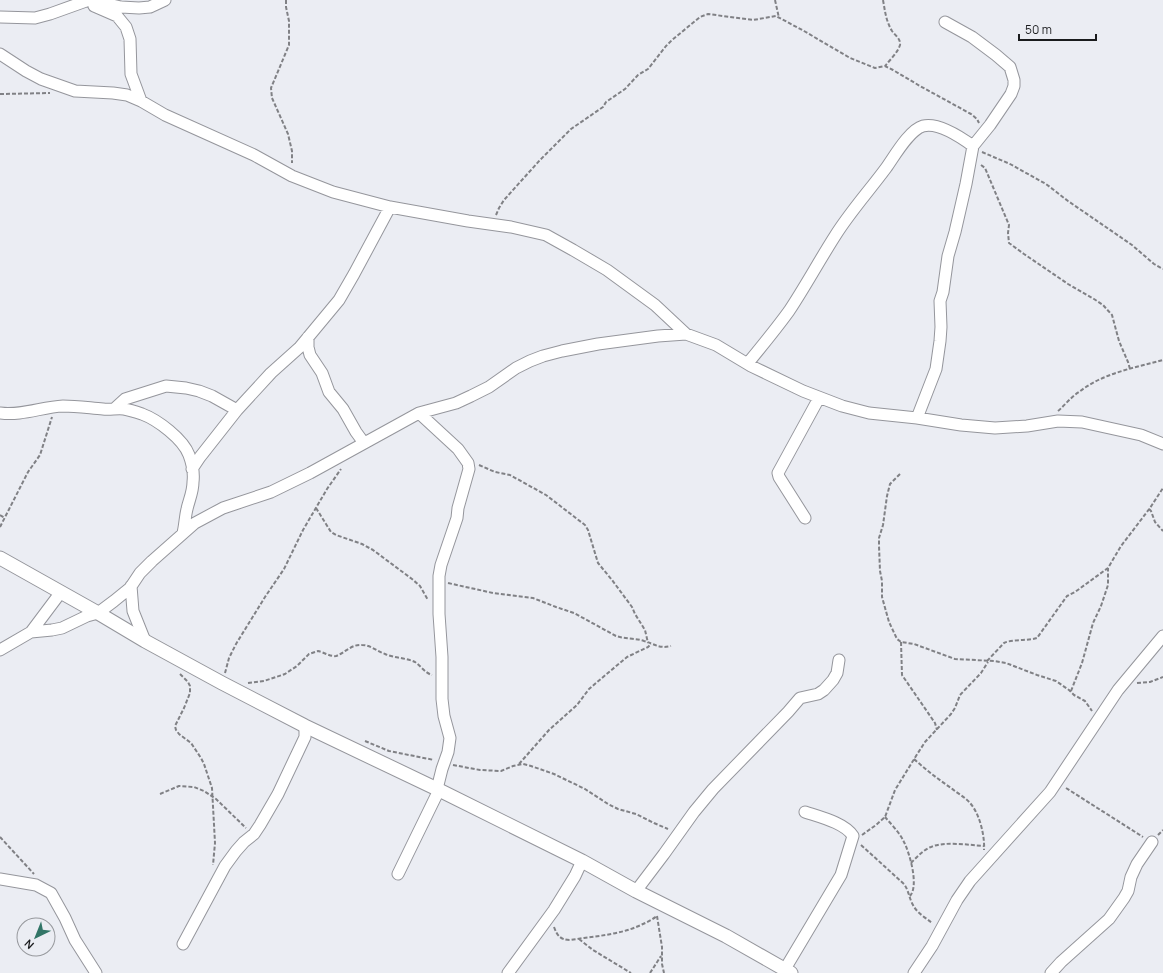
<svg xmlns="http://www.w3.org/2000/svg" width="1163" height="973" font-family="Manrope,sans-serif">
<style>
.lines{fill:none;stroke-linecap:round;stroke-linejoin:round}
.minor-casing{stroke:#95969c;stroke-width:13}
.tertiary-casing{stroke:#95969c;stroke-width:15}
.path{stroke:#808185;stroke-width:2;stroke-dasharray:4 2;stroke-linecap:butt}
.minor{stroke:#fff;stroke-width:11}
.tertiary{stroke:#fff;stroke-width:13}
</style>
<rect width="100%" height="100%" fill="#ebedf3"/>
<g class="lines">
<defs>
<path id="minor" d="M94 6 117 16 126 27 130 39 131 74 141 101
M0 17 35 18 50 14 89 0 121 7 139 8 150 7 165 0
M0 54 26 71 41 79 75 91 113 93 127 95 141 101 165 115 254 155 292 176 333 192 390 207 468 221 511 227 546 235 573 250 607 270 655 305 686 334
M308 337V347L310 355 322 373 329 392 343 409 356 432 364 443
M748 363C762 346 776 329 789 311 805 287 819 261 835 236 850 212 869 191 886 168 894 157 909 130 923 126 938 122 962 138 973 146
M114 409 125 399 166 386 186 388 199 391 212 396 237 410
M0 413C22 416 42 407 63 406 76 406 90 408 103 409 110 410 117 408 124 409 130 410 136 412 142 414 158 420 183 439 189 455 192 463 194 474 193 482 193 492 189 500 187 509 185 517 185 525 183 533
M419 413 458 449 468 463 469 469 458 508 457 518 441 565 439 576V614L442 657V699L444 716 450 738 448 752 442 769 437 789
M917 418 936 369 940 341 941 327 940 301 943 292 948 256 955 232 966 184 973 146 990 125 1011 94 1014 86V80L1010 67 996 55 972 37 945 22
M192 469 200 457 237 410 271 373 300 347 339 300 354 274 390 207
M805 518 779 477 778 473 819 398
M131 586 133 611 145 641
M31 632 52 630 62 628 87 616 98 613 114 601 130 588 140 573 152 561 195 523 223 508 271 492 310 473 419 413 456 403 471 396 489 387 516 368 530 361 543 356 562 351 598 344 658 336 686 334 716 345 751 366 803 391 842 406 869 413 917 418 961 425 995 428 1027 426 1058 421 1082 422 1141 435 1163 444
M0 650 31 632 61 592
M398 874 439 790
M0 879 36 885 51 893 65 918 75 940 96 973
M636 891 664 854 694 812 713 789 788 712 800 698 818 694 824 690 833 680 837 673 839 660
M183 944 225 866 236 851 244 842 254 834 260 825 278 794 305 737V726
M785 969 841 875 853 836C845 823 820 817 805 812
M508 973 554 910 575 876 582 861
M914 973 932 946 957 900 970 881 1050 792 1118 690 1163 636
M1051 973 1061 962 1109 919 1124 898 1128 891 1131 877 1137 864 1152 842"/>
<path id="tertiary" d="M0 558 98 613 145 641 222 683 305 726 437 789 582 861 636 891 726 936 791 973"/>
</defs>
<!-- minor casing -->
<use href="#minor" class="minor-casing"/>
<!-- tertiary casing -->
<use href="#tertiary" class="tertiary-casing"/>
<!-- path -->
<path class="path" d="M286 0V7L289 21V45L271 88 272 98 288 134 292 151V163
M775 0 779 18
M883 0C885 11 886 21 892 31 895 35 901 39 900 45 898 52 890 60 885 66
M0 94 50 93
M982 152 1010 164 1046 184 1068 201 1132 245 1154 264 1163 269
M981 165 985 168 1009 225 1008 233 1009 243 1024 254 1068 284 1094 299 1103 305 1112 315 1119 341 1128 362 1130 369
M496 215 499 208 504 200 540 160 571 129 603 107 606 102 625 89 638 75 648 69 666 46 672 40 700 17 708 14 753 20 776 16 804 31 850 58 875 68 885 66 893 70 920 86 971 114 977 119 979 123
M1058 411C1065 405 1071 397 1079 392 1103 373 1134 368 1163 360
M479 465 495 472 510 475 546 495 585 525 588 530 598 563 612 580 632 607 635 614 645 630 648 643
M900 474 890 484 887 496 883 525 879 538V546L880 571 882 581V597L889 622 897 639 901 642 914 644 955 659 994 661 1006 663 1037 675 1056 681 1069 690 1074 695 1085 701 1092 711
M316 508 331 532 336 535 362 544 373 550 412 579 420 586 428 600
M1149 509 1151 511 1155 522 1163 531
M0 515 5 518
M0 527 28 472 40 455 52 417
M448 583 493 593 533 598 556 607 574 613 616 636C625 639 635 638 644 641 655 644 659 649 671 646
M901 642 902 675 935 723 937 730
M987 661 1004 643C1012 639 1027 641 1037 638L1067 596 1075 592 1108 568 1121 546 1150 508 1163 488
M225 673 229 658 236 644 265 597 284 569 303 530 327 489 341 469
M180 674 188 682 190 686V693L184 708 175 726 176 730 179 734 191 743 201 758 204 764 212 788 215 843 213 865
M248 683 264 681 285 674 297 666 309 654 318 651C323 652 331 657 336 656 345 653 351 644 362 645 370 645 377 651 385 654 394 658 407 658 415 662 421 666 425 673 432 675
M1137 683 1150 682 1163 677
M1071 691 1082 663 1093 623 1101 606 1108 585V568
M365 741 389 751 434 760
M914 759C926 770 938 779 951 788 957 793 965 797 970 803 980 814 985 837 984 850
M519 764 549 730 577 705 589 689 596 683 627 657 648 647 651 644
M453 765 480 770 501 771 513 766 523 764 531 766 554 774 585 789 608 804 618 809 636 814 654 823 668 829
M1066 788 1143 837
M160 794 179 786 194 787 204 791 216 799 246 828
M885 817C891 824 900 833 904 842 910 854 919 886 910 896
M862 835 876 825 885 817 895 790 916 756 925 742 951 714 955 708 960 695 981 673 988 662
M1158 835 1163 830
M0 837 34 874
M861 845 904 884C909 891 909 898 913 905 917 913 926 918 932 923
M911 863C917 857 923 850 931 847 944 841 969 845 984 846
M657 916 662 947V964L664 973
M554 927C557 935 560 940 570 940 595 936 621 935 643 924 648 922 653 919 657 916
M579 939 593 950 631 973
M650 973 661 956"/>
<!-- minor -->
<use href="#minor" class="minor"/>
<!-- tertiary -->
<use href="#tertiary" class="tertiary"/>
</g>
<!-- north arrow -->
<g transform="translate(36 937) rotate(223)"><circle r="19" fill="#ebedf3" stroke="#97999d"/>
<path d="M0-3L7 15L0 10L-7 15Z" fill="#327567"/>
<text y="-6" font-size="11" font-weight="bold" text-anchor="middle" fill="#1a1b1d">N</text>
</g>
<!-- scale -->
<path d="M1019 34v6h77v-6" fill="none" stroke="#1a1b1d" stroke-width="2"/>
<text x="1025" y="34" font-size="12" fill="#1a1b1d" stroke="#ebedf3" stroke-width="3" paint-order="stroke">50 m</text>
</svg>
